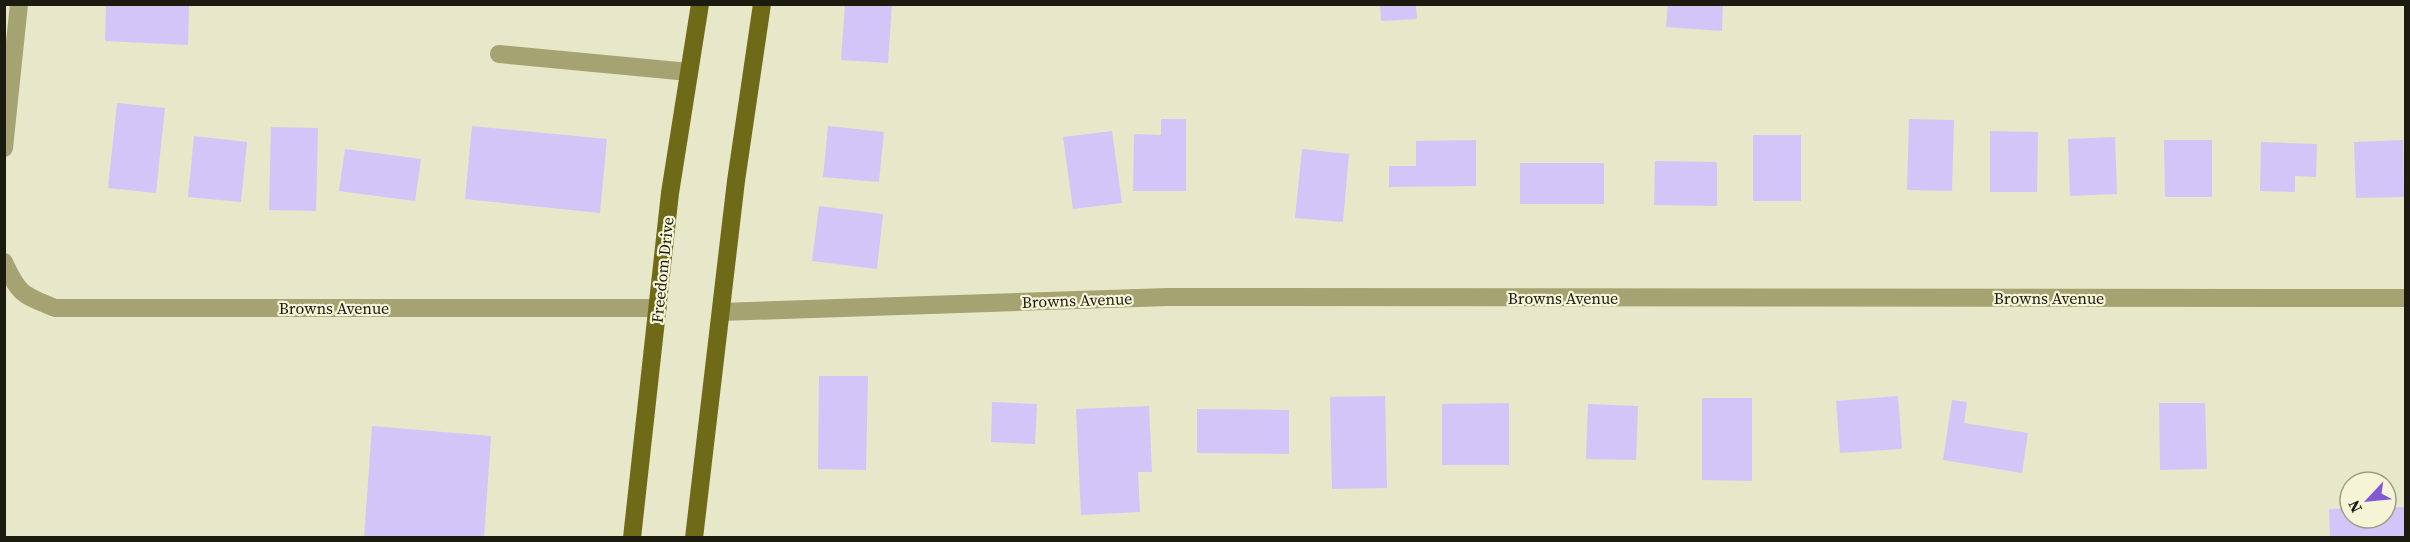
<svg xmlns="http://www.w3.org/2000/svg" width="2410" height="542" font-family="'Source Serif 4',serif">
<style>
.building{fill:#d2c6f8}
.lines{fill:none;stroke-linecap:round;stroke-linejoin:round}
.minor{stroke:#a5a372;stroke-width:18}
.major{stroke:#6e6a17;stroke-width:18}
.labels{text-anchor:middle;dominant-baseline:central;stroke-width:4.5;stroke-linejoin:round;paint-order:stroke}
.street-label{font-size:16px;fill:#1c1b10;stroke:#f5f4d6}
</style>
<rect width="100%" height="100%" fill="#e7e7c9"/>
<!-- building -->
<path class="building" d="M845 4H892L888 63 841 60Z
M1380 4H1416L1417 19 1381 21Z
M1668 4H1723L1722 31 1666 27Z
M106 5H189L188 45 105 41Z
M117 103 165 108 156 193 108 188Z
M1161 119H1186V191H1133L1134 134 1161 135Z
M1909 119 1954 120 1952 191 1907 190Z
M472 126 607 139 600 213 465 199Z
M828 126 884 132 879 182 823 177Z
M271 127 318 128 316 211 269 210Z
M1112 131 1122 203 1073 209 1063 137Z
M1990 131 2038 132 2037 192H1990Z
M1753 135H1801V201H1753Z
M194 136 247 142 241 202 188 197Z
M2115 137 2117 194 2070 196 2068 139Z
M1476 140V186L1389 187V166H1416V141Z
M2164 140H2212V197H2165Z
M2403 140 2404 197 2356 198 2354 142Z
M2261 142 2317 144 2316 177 2295 176V192L2260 191Z
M345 149 421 159 415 201 339 191Z
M1302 149 1349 154 1343 222 1295 218Z
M1655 161 1717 162V206L1654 205Z
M1520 163H1604V204H1520Z
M819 206 883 214 877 269 812 261Z
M819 376H868L866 470 818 469Z
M1385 396 1387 488 1332 489 1330 397Z
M1898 396 1902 449 1840 453 1836 401Z
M1702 398H1752V481L1702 480Z
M1952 400 1967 402 1964 423 2028 433 2022 473 1943 460Z
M992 402 1037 404 1035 444 991 442Z
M1509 403V465H1442V404Z
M2159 403H2205L2207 469 2160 470Z
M1588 404 1638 406 1636 460 1586 459Z
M1149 406 1152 472H1138L1140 512 1081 515 1076 409Z
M1197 409 1289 410V454L1197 453Z
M372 426 491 436 484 538H364Z
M2386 507H2406V538H2330L2329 509 2350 508V518H2386Z"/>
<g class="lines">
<!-- minor -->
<path class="minor" d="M499 54 689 72
M4 148 19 4
M4 262C19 295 23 295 55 308H658
M721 312 1168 297 2406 298"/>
<!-- major -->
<path class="major" d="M632 538 670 193 700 4
M694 538 736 181 762 4"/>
</g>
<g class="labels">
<!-- street labels -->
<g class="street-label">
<text transform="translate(662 270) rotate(-84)">Freedom Drive</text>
<text x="1563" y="298">Browns Avenue</text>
<text x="2049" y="298">Browns Avenue</text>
<text transform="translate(1077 300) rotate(-2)">Browns Avenue</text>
<text x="334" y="308">Browns Avenue</text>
</g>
</g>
<!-- border -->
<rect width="2410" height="542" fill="none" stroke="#1c1b10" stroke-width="12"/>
<!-- north arrow -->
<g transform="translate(2368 500) rotate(244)"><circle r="28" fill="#f5f4d6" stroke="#9e9d87" stroke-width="1.5"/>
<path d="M0-4.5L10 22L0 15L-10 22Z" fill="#8359d3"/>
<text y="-9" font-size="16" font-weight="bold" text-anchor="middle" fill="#1c1b10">N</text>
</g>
</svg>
